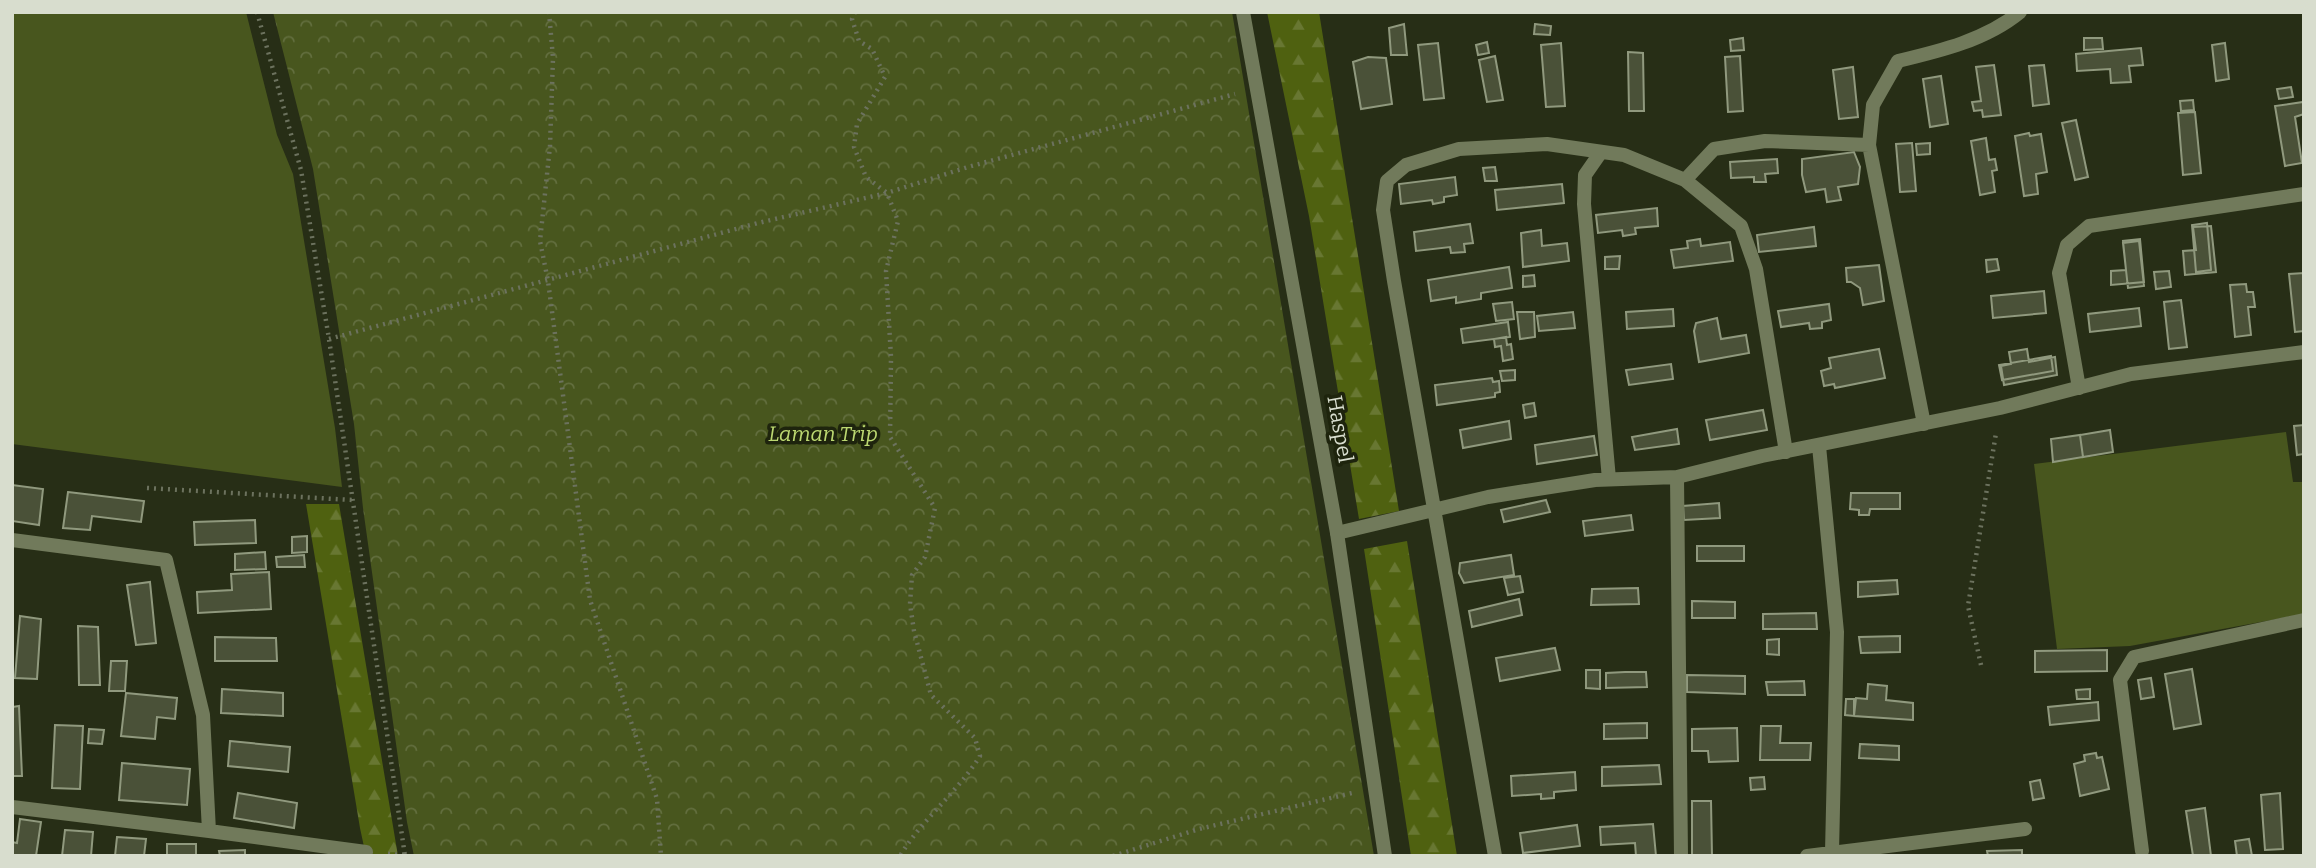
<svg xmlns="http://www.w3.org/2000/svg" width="2316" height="868" font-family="Bitter,serif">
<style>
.green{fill:#48561e}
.forest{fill:url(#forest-firs)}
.park{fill:url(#park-crowns)}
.building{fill:#4a5138;stroke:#90997e;stroke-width:2}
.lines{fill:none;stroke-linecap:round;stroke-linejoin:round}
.path{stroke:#6c725e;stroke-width:4.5;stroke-dasharray:2 5;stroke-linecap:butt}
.service{stroke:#717a5b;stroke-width:14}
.minor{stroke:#717a5b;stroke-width:14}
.labels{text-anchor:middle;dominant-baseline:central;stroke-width:7;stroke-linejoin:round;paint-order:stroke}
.street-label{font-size:21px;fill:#d8ddce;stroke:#1e240d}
.park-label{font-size:21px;font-style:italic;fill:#bcd871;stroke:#1e240d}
</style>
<defs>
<pattern id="forest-firs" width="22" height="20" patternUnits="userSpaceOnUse" patternTransform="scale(1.75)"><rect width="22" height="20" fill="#4f6110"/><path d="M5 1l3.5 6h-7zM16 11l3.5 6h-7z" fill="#687732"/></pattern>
<pattern id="park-crowns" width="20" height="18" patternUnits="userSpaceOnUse" patternTransform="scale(1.75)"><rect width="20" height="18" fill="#48561e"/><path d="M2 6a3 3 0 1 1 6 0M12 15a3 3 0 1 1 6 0" fill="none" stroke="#626e3e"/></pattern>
</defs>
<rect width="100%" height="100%" fill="#272e16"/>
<!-- green -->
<path class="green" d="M12 12H246L277 135 293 174 335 428 342 487 12 444Z
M2286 432 2293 482H2304V614L2130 646 2057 649 2034 464Z"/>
<!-- forest -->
<path class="forest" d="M1267 12H1319L1399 511 1359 519 1309 216Z
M306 504H339L398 856H366L360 828Z
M1407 541 1457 856H1411L1364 549Z"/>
<!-- park -->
<path class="park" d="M273 12H1232L1374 856H414L407 822 363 508 354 424 313 169Z"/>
<!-- building -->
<path class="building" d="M1404 24 1407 55H1391L1389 28Z
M1535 24 1551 26 1550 35 1534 34Z
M1743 38 1744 50 1731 51 1730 40Z
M2084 38H2102L2103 49 2084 50Z
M1487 42 1489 53 1478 55 1476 45Z
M1438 43 1444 98 1424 100 1418 45Z
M1561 43 1565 106 1546 107 1541 45Z
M2225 43 2229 79 2216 81 2212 45Z
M2141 48 2143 65 2129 66 2131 82 2111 83 2110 69 2077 71 2076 54Z
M1628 52 1643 53 1644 111H1629Z
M1495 56 1503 100 1487 102 1479 60Z
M1740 56 1743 111 1728 112 1725 57Z
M1368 57 1386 58 1392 104 1361 109 1353 62Z
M1994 65 2001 115 1983 117 1982 110 1974 111 1972 102 1981 101 1976 67Z
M2044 65 2049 104 2033 106 2029 66Z
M1853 67 1858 117 1839 119 1833 70Z
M1941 76 1948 124 1930 127 1923 79Z
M2291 87 2293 97 2279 99 2277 89Z
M2193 100 2194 110 2181 111 2180 101Z
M2303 102 2304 114 2295 117 2302 163 2285 166 2275 106Z
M2195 112 2201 173 2183 175 2178 113Z
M2076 120 2088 177 2075 180 2062 123Z
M2029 133 2030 136 2041 134 2047 172 2036 174 2038 194 2024 196 2015 136Z
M1986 138 1989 160 1995 159 1997 170 1992 171 1995 192 1980 195 1971 141Z
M1912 143 1916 191 1900 192 1896 144Z
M1930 143V154L1917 155 1916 144Z
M1854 152 1860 167 1858 184 1838 187 1841 200 1827 202 1825 189 1806 192 1802 175V159Z
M1777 159 1778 173 1765 174 1766 182H1754V177L1731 178 1730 162Z
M1495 167 1497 181H1485L1483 168Z
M1455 177 1457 195 1444 197V202L1433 204 1432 200 1401 204 1399 184Z
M1562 184 1564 203 1497 210 1495 190Z
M1657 208 1658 226 1635 228 1636 234 1623 236 1622 230 1598 233 1596 215Z
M2207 223 2211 270 2196 272 2192 225Z
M1470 224 1473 243 1464 244 1465 252 1451 253 1450 247 1416 251 1414 232Z
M2211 226 2216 272 2185 275 2183 251 2196 250 2193 227Z
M1814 227 1816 246 1759 252 1757 235Z
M1541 230 1542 246 1567 243 1569 261 1523 267 1521 233Z
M1700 239 1701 246 1730 242 1733 261 1674 268 1671 250 1688 248 1687 241Z
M2140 239 2144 282 2111 285V271L2126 270 2123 241Z
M2139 241 2144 286 2128 288 2123 243Z
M1620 256 1619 269H1605V257Z
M1997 259 1999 270 1987 272 1986 260Z
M1879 265 1884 301 1863 305 1860 288 1851 282H1847L1846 268Z
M1509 267 1512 288 1481 293V299L1456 303V297L1431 301 1428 280Z
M2169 271 2171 287 2156 289 2154 272Z
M2304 273V331L2295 332 2289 274Z
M1534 275 1535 286 1523 287V276Z
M2246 284 2247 292H2253L2255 307H2248L2251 335 2235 337 2230 285Z
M2044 291 2046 313 1993 318 1991 296Z
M2181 300 2187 347 2169 349 2164 302Z
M1512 302 1514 319 1496 321 1493 304Z
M1829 304 1831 320 1822 322V328L1810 329 1809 323 1781 327 1778 311Z
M2139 308 2141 326 2090 332 2088 314Z
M1673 309 1674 326 1627 329 1626 312Z
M1517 312H1534L1535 337 1520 339Z
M1573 312 1575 328 1539 331 1537 316Z
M1717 318 1721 339 1746 335 1749 353 1699 362 1694 331 1696 323Z
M1508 322 1510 337 1463 343 1461 329Z
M1506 337 1507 345 1511 344 1513 359 1503 361 1501 346 1495 347 1494 339Z
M1879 349 1885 378 1835 388 1834 384 1824 386 1821 371 1831 368 1829 358Z
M2027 349 2029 362 2055 357 2057 375 2004 385 2001 366 2011 364 2009 352Z
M2051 356 2053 371 2002 380 1999 365Z
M1671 364 1673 379 1629 385 1626 370Z
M1515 370V380L1502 381 1500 371Z
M1492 378 1493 382 1499 381 1500 392 1495 393V397L1437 405 1435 385Z
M1534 403 1536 416 1525 418 1523 405Z
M1763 410 1767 430 1710 440 1706 420Z
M1509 421 1511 439 1463 448 1460 430Z
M2304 425V454L2297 455 2294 426Z
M1677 429 1679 444 1635 450 1632 437Z
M2110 430 2113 452 2083 457 2080 435Z
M2080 435 2083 457 2053 462 2051 439Z
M1594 436 1597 455 1537 464 1535 445Z
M12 485 43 489 39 525 12 521Z
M68 492 144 501 141 522 92 516 90 530 63 528Z
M1851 493H1900V509H1870L1869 515H1859V510L1850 509Z
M1546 500 1550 512 1504 522 1501 510Z
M1719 503 1720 518 1684 520 1683 506Z
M1631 515 1633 530 1585 536 1583 521Z
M255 520 256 543 195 545 194 522Z
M307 536V552L292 553V537Z
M1697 546H1744V561H1697Z
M265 552 266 569 235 570V554Z
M304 555 305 567H277L276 557Z
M1511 555 1514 575 1464 583 1459 573 1460 563Z
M269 572 271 609 198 613 197 592 232 590 231 574Z
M1520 576 1523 592 1508 595 1504 578Z
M1897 580 1898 594 1858 597V582Z
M150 582 156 643 136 645 127 585Z
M1638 588 1639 604 1591 605 1592 589Z
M1519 599 1522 615 1472 627 1469 611Z
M1692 601 1735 602V618H1692Z
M1816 613 1817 629H1763V614Z
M20 616 41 619 37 679 15 678Z
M78 626 98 627 100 685H79Z
M1900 636V652L1861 653 1859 637Z
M215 637 276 638 277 661H215Z
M1779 639V655L1767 654V640Z
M1555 648 1560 670 1500 681 1496 658Z
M2107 650V671L2035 672V651Z
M111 661H127L125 691H109Z
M2192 669 2201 724 2174 729 2165 674Z
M1586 670H1600V689L1586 688Z
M1625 672H1646L1647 687 1606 688V673Z
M1687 675 1745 676V694L1687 692Z
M2151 678 2154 697 2141 699 2138 680Z
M1804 681 1805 695H1768L1766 682Z
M1868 684 1887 686 1886 700 1913 703V720L1854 716 1856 698 1867 699Z
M222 689 283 693V716L221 713Z
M2090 689V699H2077L2076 690Z
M126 693 177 698 175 719 157 717 155 739 121 736Z
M1846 699H1854V716L1845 715Z
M2098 702 2099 720 2050 725 2048 707Z
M19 706 22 776H12V707Z
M1647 723V738L1604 739V724Z
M55 725 83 726 80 789 52 788Z
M1761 726H1781L1780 743H1811L1810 760H1760Z
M1737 728 1738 761 1709 762 1708 751H1692V729Z
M89 729 104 730 102 744 88 743Z
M230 741 290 747 288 772 228 766Z
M1860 744 1899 746V760L1859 758Z
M2096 753 2097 758 2102 757 2109 789 2080 796 2074 764 2085 761 2084 755Z
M122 763 190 769 187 805 119 800Z
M1659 765 1661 784 1602 786V767Z
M1575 772 1576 790 1554 792V798L1541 799V794L1512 796 1511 776Z
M1764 777 1765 789 1751 790 1750 778Z
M2040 780 2044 798 2033 800 2030 782Z
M238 793 297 803 294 828 234 818Z
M2280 793 2283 849 2265 850 2261 795Z
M1692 801H1711L1712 856H1692Z
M2205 808 2211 856H2193L2186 811Z
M20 819 41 822 36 856H12V842L17 843Z
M1653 824 1656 856H1636L1635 843 1601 845 1600 827Z
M1577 825 1580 846 1523 853 1520 833Z
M65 830 93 832 91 856H62Z
M117 837 146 839 144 856H115Z
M2249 839 2252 856H2237L2235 841Z
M167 844H196V856H167Z
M245 850V856H220L219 851Z
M2022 850V856H1988L1987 851Z"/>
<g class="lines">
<!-- path -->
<path class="path" d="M257 12 301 170 329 339 405 856
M549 12 553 58 550 146 540 241 548 281 590 600 657 799 661 856
M855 12 852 19 859 41 872 49 885 77 857 124 854 147 866 177 887 193 898 221 886 271 891 357 890 437 935 508 925 557 912 575 910 604 914 631 931 695 975 738 980 756C957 793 922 819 900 856
M329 339 758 223 887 193 968 167 1235 94
M147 488 352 500
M1981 665 1968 606 1996 433
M388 854 405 855
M1113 856 1199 829 1352 793"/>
<!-- service -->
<path class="service" d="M1869 145 1873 105 1898 61C1940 51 1986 40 2020 12
M1601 152 1585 175 1584 204 1609 479
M1685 180 1714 149 1765 141 1869 145 1924 424
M2079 388 2059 273 2067 245 2089 226 2304 194
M1819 446 1837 632 1832 852
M1677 477 1681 856
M1337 533 1488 497 1595 480 1677 477 1762 456 2000 408 2131 374 2304 352
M12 540 166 560 203 715 209 831 12 807
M209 831 366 852
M2142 851 2120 680 2134 657 2304 620
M1495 856 1394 281 1383 210 1387 181 1406 165 1459 149 1547 144 1624 155 1685 180 1741 226 1756 269 1786 452
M1807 856 2025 829"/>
<!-- minor -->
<path class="minor" d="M1243 12 1337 533 1385 856"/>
</g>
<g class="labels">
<!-- street labels -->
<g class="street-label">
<text transform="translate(1340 429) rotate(80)">Haspel</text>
</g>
<!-- park labels -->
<g class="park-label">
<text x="823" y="434">Laman Trip</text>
</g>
</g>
<!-- border -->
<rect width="2316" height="868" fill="none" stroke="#d8ddce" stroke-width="28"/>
</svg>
